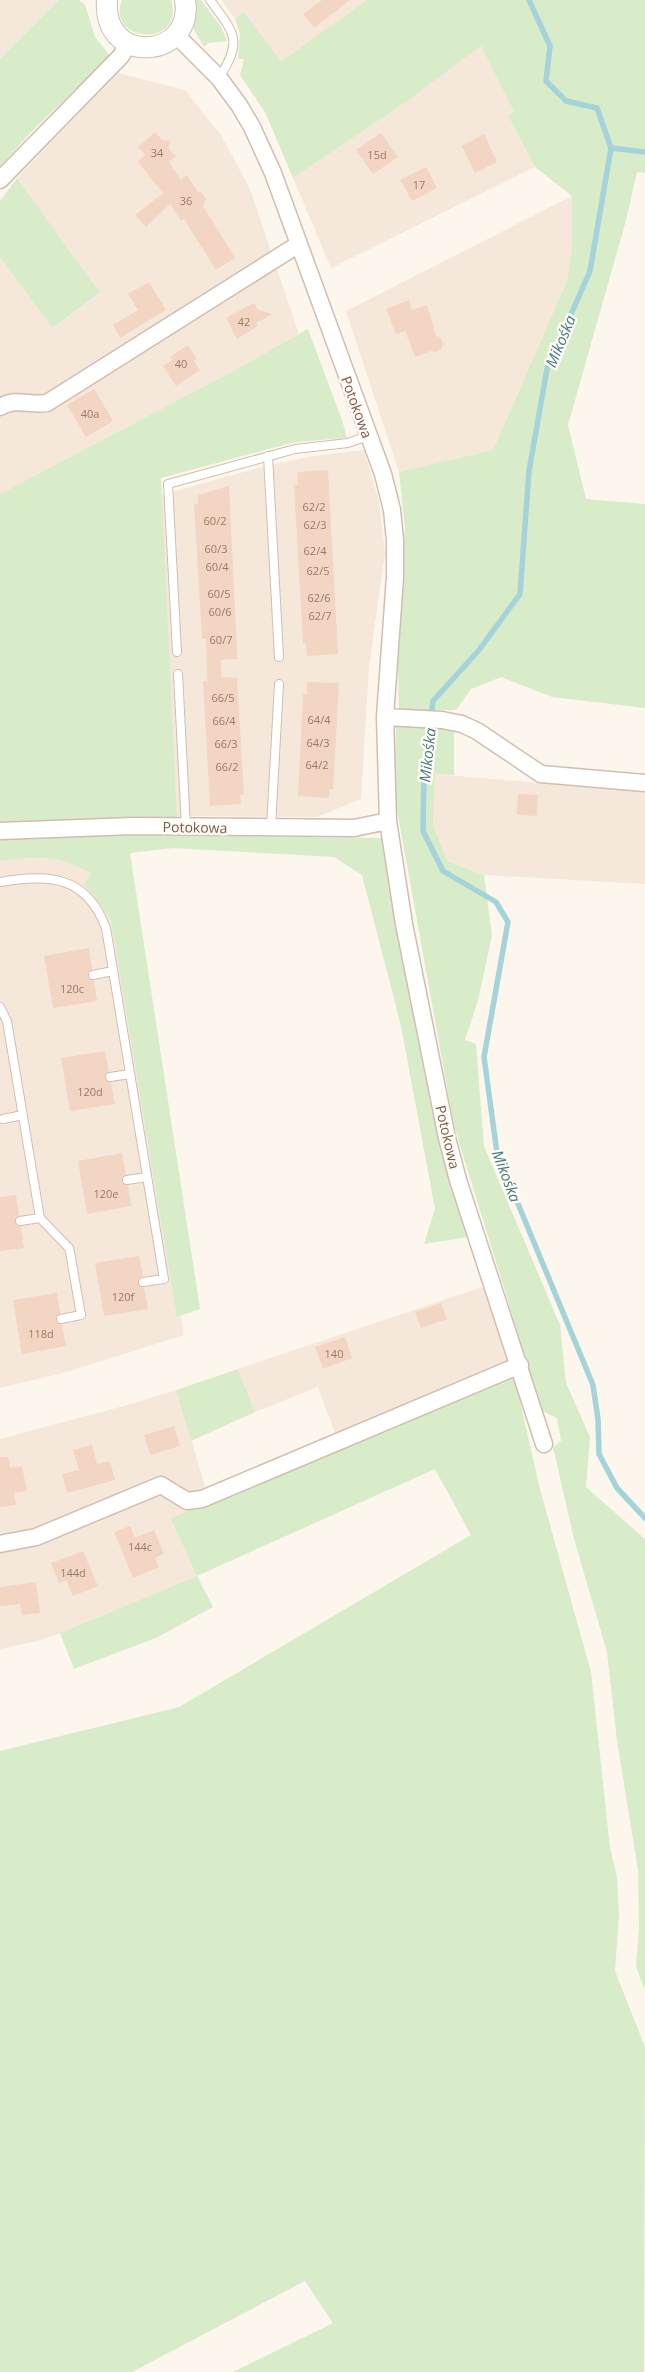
<svg xmlns="http://www.w3.org/2000/svg" width="645" height="2372" font-family="'Open Sans',sans-serif">
<style>
.residential{fill:#f5e8da}
.green{fill:#d8ecc9}
.lines{fill:none;stroke-linecap:round;stroke-linejoin:round}
.stream{stroke:#a5d3da;stroke-width:5.5}
.building{fill:#f3d5c3}
.service-casing{stroke:#d1beb0;stroke-width:10}
.minor-casing{stroke:#d1beb0;stroke-width:19}
.tertiary-casing{stroke:#d1beb0;stroke-width:22}
.service{stroke:#fff;stroke-width:8}
.minor{stroke:#fff;stroke-width:16}
.tertiary{stroke:#fff;stroke-width:20}
.labels{text-anchor:middle;dominant-baseline:central;stroke-width:5;stroke-linejoin:round;paint-order:stroke}
.number-label{font-size:11px;fill:#987a6a}
.street-label{font-size:14px;fill:#7a5c4d;stroke:#fffaf3}
.water-label{font-size:15px;font-style:italic;fill:#437c86;stroke:#fffaf3}
</style>
<rect width="100%" height="100%" fill="#fdf6ec"/>
<!-- residential -->
<path class="residential" d="M0 0H59L0 59Z
M221 0H367L281 61 244 12 235 19Z
M481 46 514 112 508 116 535 167 331 268 293 178 406 102Z
M118 73 185 90 221 135 250 189 299 334 235 370 0 494V257L52 328 100 294 17 178Z
M572 196V245L567 281 493 450 399 472 346 311Z
M364 450 379 502 385 553 369 667 361 799 317 817 177 816 161 495 261 467 313 456Z
M435 774 645 792V884L484 875 447 861 433 824Z
M0 846 103 851 184 1335 67 1372 0 1388Z
M491 1284 512 1362 336 1436 318 1387 255 1412 238 1369Z
M176 1390 210 1502 170 1518 197 1576 60 1633 38 1641 0 1649V1439L131 1404Z"/>
<!-- green -->
<path class="green" d="M59 0H79L85 5 95 37 110 56 31 132 0 167V59Z
M122 0H171C186 48 105 44 122 0Z
M191 0H201L221 27 227 41 208 43 204 47 194 30Z
M367 0H645V173L637 172 625 224 568 425 586 499 645 504V708L552 697 501 677 471 689 456 710H399L397 630 405 528 399 472 493 450 567 281 572 245V196L535 167 508 116 514 112 481 46 406 102 293 178 265 112 240 75 244 59H238L240 34 235 19 244 12 281 61Z
M17 178 100 293 52 328 0 257V201Z
M308 329 342 420 347 438 295 442 161 478 177 816 171 820 16 821 0 823V494L235 370Z
M396 725 454 726V775L435 774 433 824 447 861 484 875 492 935 478 1001 465 1040 476 1044 484 1146 560 1325 566 1383 590 1437 586 1487 645 1539V1990L636 1967 639 1928 638 1870 617 1741 607 1652 574 1539 553 1447 561 1441 557 1418 542 1411 454 1126 394 793Z
M105 834 384 838C407 972 426 1107 468 1237L424 1244 435 1209 401 1026 362 875 334 857 173 848 130 853 200 1309 177 1317 111 920 92 893 83 885 91 874C63 854 33 856 0 861V838Z
M238 1369 255 1412 191 1441 176 1390Z
M514 1375 540 1489 591 1672 610 1848 617 1876 619 1915 615 1971 645 2047 644 2372H233L333 2323 305 2281 132 2372H0V1751L179 1707 471 1535 435 1469 197 1576 213 1607 156 1638 74 1669 60 1633 197 1576 170 1518 307 1464Z"/>
<g class="lines">
<!-- stream -->
<path class="stream" d="M529 0 550 46 546 81 566 101 597 108 611 148 590 271 547 369 529 471 520 594 479 650 433 701 424 772 423 831 443 871 496 902 508 922 484 1057 497 1153 593 1385 598 1419 599 1454 617 1488 645 1518
M611 148 645 152"/>
</g>
<!-- building -->
<path class="building" d="M322 0H350L314 28 303 14Z
M155 132 162 140 170 141 169 149 176 156 169 162 181 180 187 175 198 192H201L206 199 203 206 235 258 216 270 184 219 181 221 170 204 146 227 135 215 163 193 138 162 145 155 138 147Z
M381 133 398 157 373 174 356 150Z
M484 134 497 162 475 173 462 146Z
M426 167 437 188 412 201 400 180Z
M149 282 166 310 120 338 113 325 138 310 128 294Z
M409 300 412 310 427 305 436 335 441 338 443 344 441 350 435 352 431 351 415 357 405 331 396 334 386 309Z
M254 303 258 310 273 314 256 323 258 326 237 339 226 318Z
M188 345 197 359 194 361 200 370 176 386 163 366 172 360 170 357Z
M94 389 113 421 86 437 67 405Z
M328 470 338 654 307 656 306 643H303L294 485H298L297 472Z
M229 486 237 650V659L221 660V677L237 678 244 795H240L241 804 210 806 203 681H207L206 639H202L194 504H198V495Z
M307 682 339 683 333 789H329V798L298 796 303 694H307Z
M518 794 538 795 537 816 517 815Z
M89 948 92 970 87 976 94 981 97 1001 53 1008 44 956Z
M105 1051 109 1072 105 1078 111 1083 115 1104 70 1111 61 1058Z
M122 1153 126 1175 122 1181 128 1186 131 1206 87 1214 78 1161Z
M16 1195 19 1216 15 1222 21 1227 24 1248 0 1251V1197Z
M139 1256 143 1276 138 1279V1283L144 1287 148 1309 104 1316 95 1263Z
M57 1293 60 1313 55 1320 62 1325 66 1346 22 1354 13 1300Z
M441 1303 447 1319 421 1328 415 1312Z
M345 1337 352 1358 323 1369 315 1347Z
M174 1426 180 1446 150 1455 144 1435Z
M92 1445 97 1464 110 1461 115 1480 67 1493 62 1474 79 1470 73 1450Z
M0 1457H8L10 1468 22 1466 27 1491 14 1493 16 1505 0 1507Z
M130 1526 135 1538 154 1530 164 1554 155 1558 159 1567 133 1578 114 1532Z
M83 1551 98 1586 73 1596 66 1580 59 1583 51 1563Z
M36 1582 40 1613 22 1615 20 1604 0 1606V1587Z"/>
<g class="lines">
<defs>
<path id="service" d="M210 0C235 34 243 40 219 78
M268 456 279 657
M177 652 168 484 295 449 348 443 368 436
M178 674 186 827
M271 827 279 684
M0 882C49 874 86 875 106 928L164 1279 143 1282
M93 975 113 971
M0 1007 7 1021 40 1218 69 1248 70 1252 81 1315 61 1319
M110 1077 130 1074
M3 1119 23 1115
M127 1180 147 1177
M20 1221 40 1218"/>
<path id="minor" d="M176 35 219 78 239 105 252 127 273 173 383 474 392 510 395 540V577L385 717 388 821 404 924 447 1138 458 1180 544 1444
M0 180 121 56 128 44
M0 407C16 397 30 406 47 403L299 244
M385 717 442 720 462 724 477 731 541 774 645 783
M0 831 133 826 354 828 388 821
M0 1544 36 1537 161 1485 187 1501 202 1499 520 1365"/>
<path id="tertiary" d="M107 0C102 67 195 59 185 0"/>
</defs>
<!-- service casing -->
<use href="#service" class="service-casing"/>
<!-- minor casing -->
<use href="#minor" class="minor-casing"/>
<!-- tertiary casing -->
<use href="#tertiary" class="tertiary-casing"/>
<!-- service -->
<use href="#service" class="service"/>
<!-- minor -->
<use href="#minor" class="minor"/>
<!-- tertiary -->
<use href="#tertiary" class="tertiary"/>
</g>
<g class="labels">
<!-- number labels -->
<g class="number-label">
<text x="157" y="152">34</text>
<text x="377" y="154">15d</text>
<text x="419" y="184">17</text>
<text x="186" y="200">36</text>
<text x="244" y="321">42</text>
<text x="181" y="363">40</text>
<text x="90" y="413">40a</text>
<text x="314" y="506">62/2</text>
<text x="215" y="520">60/2</text>
<text x="315" y="524">62/3</text>
<text x="216" y="548">60/3</text>
<text x="315" y="550">62/4</text>
<text x="217" y="566">60/4</text>
<text x="318" y="570">62/5</text>
<text x="219" y="593">60/5</text>
<text x="319" y="597">62/6</text>
<text x="220" y="611">60/6</text>
<text x="320" y="615">62/7</text>
<text x="221" y="639">60/7</text>
<text x="223" y="697">66/5</text>
<text x="319" y="719">64/4</text>
<text x="224" y="720">66/4</text>
<text x="318" y="742">64/3</text>
<text x="226" y="743">66/3</text>
<text x="317" y="764">64/2</text>
<text x="227" y="766">66/2</text>
<text x="72" y="988">120c</text>
<text x="90" y="1091">120d</text>
<text x="106" y="1193">120e</text>
<text x="123" y="1296">120f</text>
<text x="41" y="1333">118d</text>
<text x="334" y="1353">140</text>
<text x="140" y="1546">144c</text>
<text x="73" y="1572">144d</text>
</g>
<!-- street labels -->
<g class="street-label">
<text transform="translate(357 407) rotate(70)">Potokowa</text>
<text transform="translate(195 827) rotate(1)">Potokowa</text>
<text transform="translate(448 1137) rotate(77)">Potokowa</text>
</g>
<!-- water labels -->
<g class="water-label">
<text transform="translate(560 341) rotate(-67)">Mikośka</text>
<text transform="translate(427 755) rotate(-84)">Mikośka</text>
<text transform="translate(507 1176) rotate(69)">Mikośka</text>
</g>
</g>
</svg>
